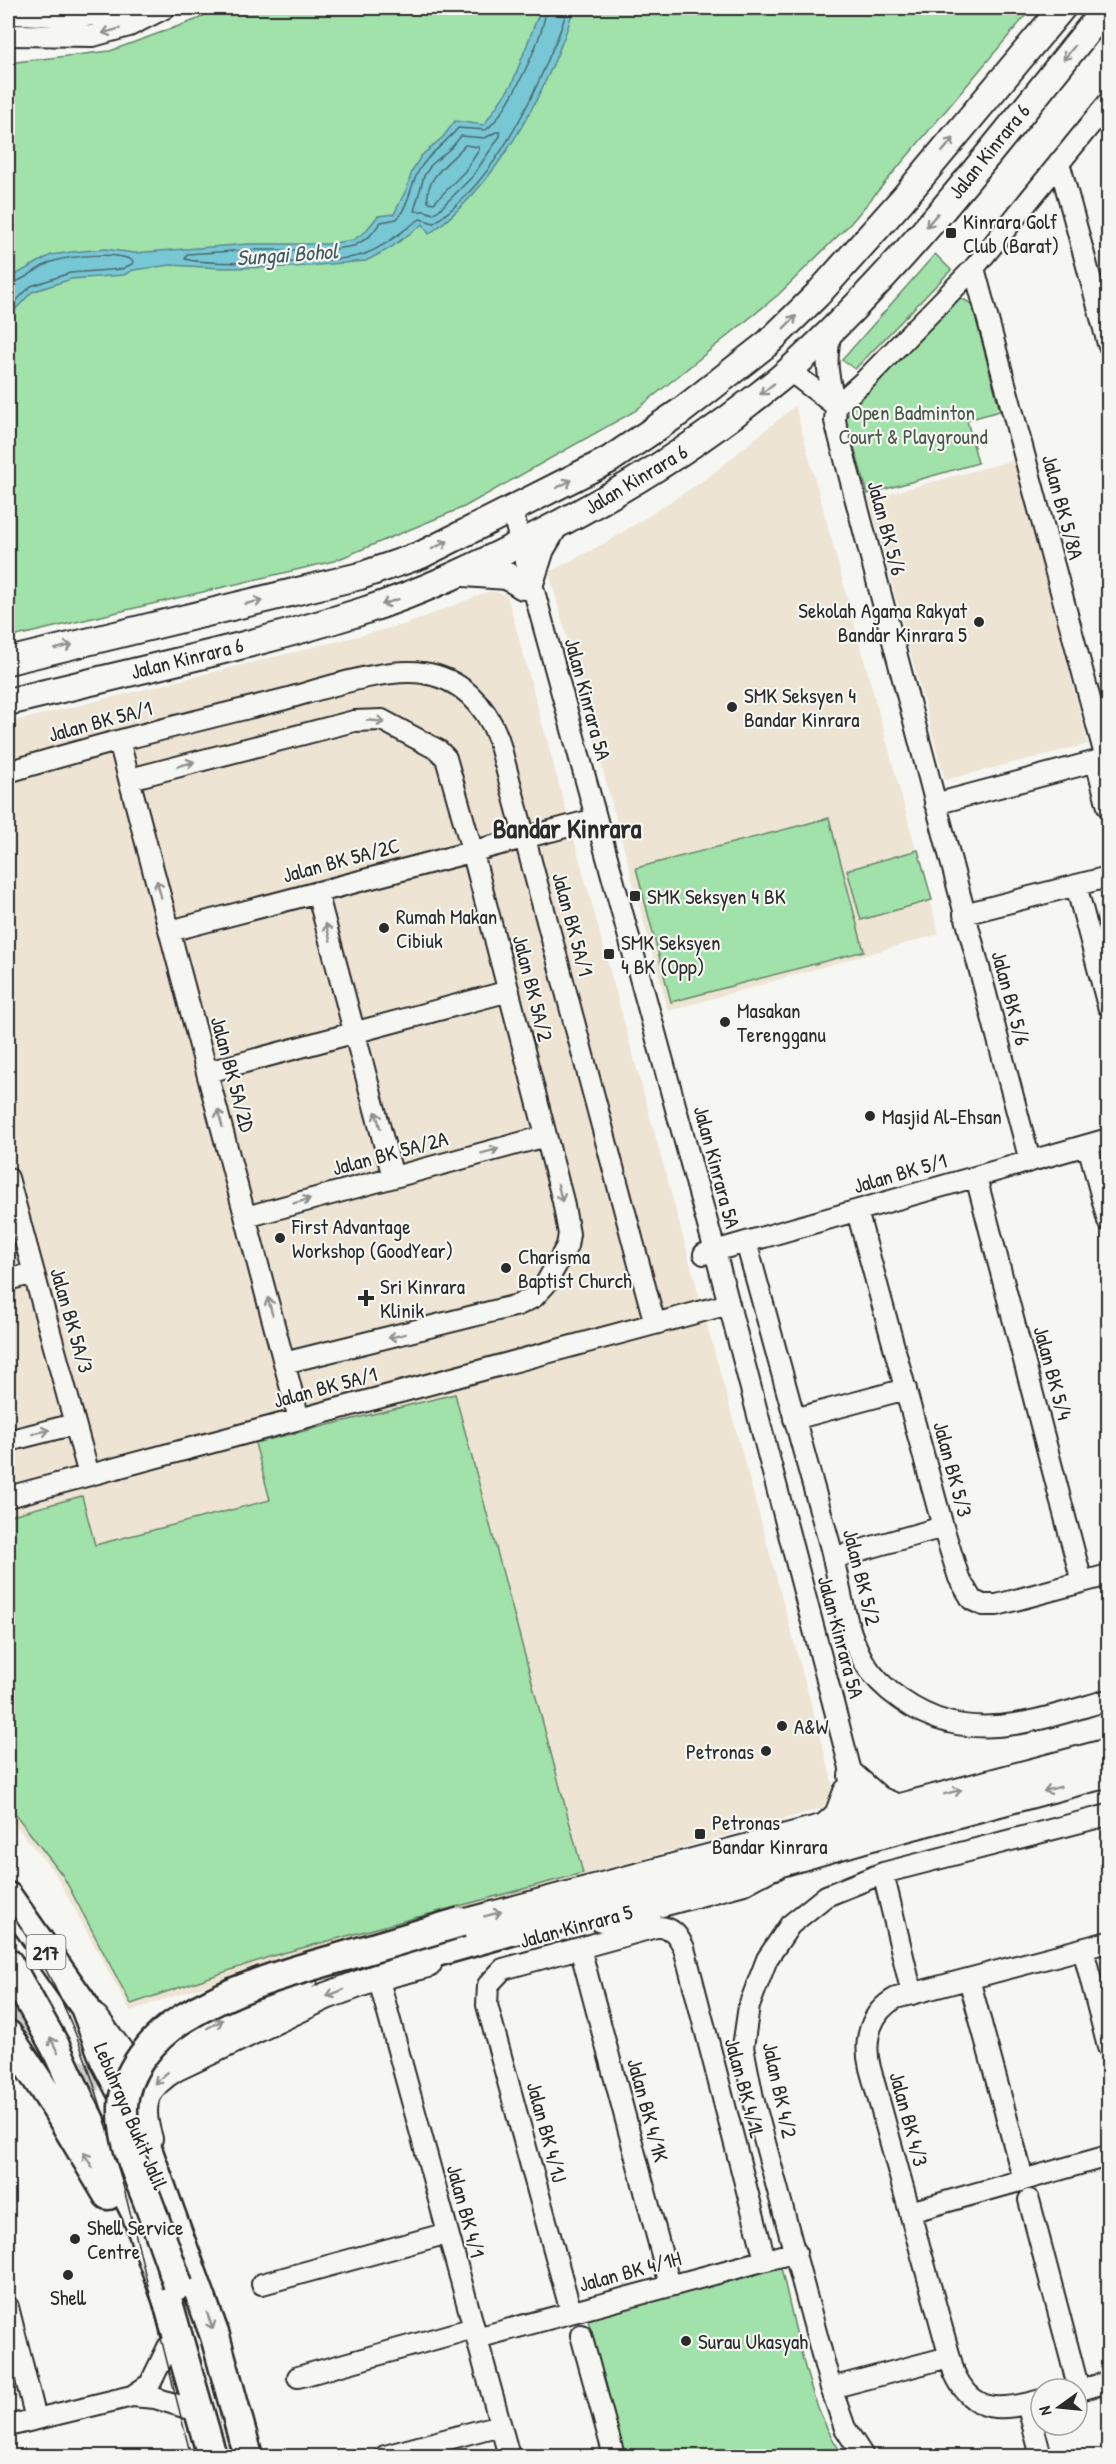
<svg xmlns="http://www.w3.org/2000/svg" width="1116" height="2464" font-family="'Patrick Hand',sans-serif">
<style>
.built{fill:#ede4d3}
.green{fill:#a1e1aa;stroke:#66866a;stroke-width:1.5}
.water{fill:#78c7d4;stroke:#598990;stroke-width:1.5}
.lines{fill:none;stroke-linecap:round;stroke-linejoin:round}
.shore{stroke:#4a696f;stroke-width:1.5}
.highway-tunnel{stroke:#cdcdca;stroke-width:28;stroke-dasharray:28 14;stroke-linecap:butt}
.minor-casing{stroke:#2b2b2b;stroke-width:24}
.major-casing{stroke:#2b2b2b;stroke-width:30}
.highway-casing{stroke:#2b2b2b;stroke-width:33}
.minor{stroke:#f6f6f2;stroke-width:20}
.major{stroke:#f6f6f2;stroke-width:26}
.highway{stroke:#f6f6f2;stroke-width:28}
.tram{stroke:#2b2b2b;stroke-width:1.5}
.highway-bridge-casing{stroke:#2b2b2b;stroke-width:33;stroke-linecap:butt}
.highway-bridge{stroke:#f6f6f2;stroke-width:28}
.oneway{stroke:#90908e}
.poi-dot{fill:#2b2b2b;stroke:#f6f6f2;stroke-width:2}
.labels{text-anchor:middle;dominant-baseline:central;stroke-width:4.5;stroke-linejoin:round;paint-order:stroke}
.shield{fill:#f6f6f2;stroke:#686867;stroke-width:1.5}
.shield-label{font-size:20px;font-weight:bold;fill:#2b2b2b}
.street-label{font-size:21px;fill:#2b2b2b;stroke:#f6f6f2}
.poi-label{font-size:21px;fill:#2b2b2b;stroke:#f6f6f2;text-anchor:start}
.park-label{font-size:21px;fill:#48584b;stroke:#f6f6f2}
.water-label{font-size:22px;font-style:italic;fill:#425a5e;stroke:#f6f6f2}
.district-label{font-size:27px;font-weight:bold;fill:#2b2b2b;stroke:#f6f6f2}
</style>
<rect width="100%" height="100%" fill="#f6f6f2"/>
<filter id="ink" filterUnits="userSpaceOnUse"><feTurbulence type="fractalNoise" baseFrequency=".0167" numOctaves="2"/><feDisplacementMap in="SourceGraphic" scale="12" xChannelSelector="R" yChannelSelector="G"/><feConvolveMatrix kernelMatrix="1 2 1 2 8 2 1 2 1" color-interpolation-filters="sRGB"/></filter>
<g filter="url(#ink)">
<!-- built -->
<path class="built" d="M795 406 939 934 668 1011 549 572 609 541 706 479Z
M1014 460 1088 744 945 780 869 499Z
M490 591 507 595 834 1788 823 1808 268 1964 130 2011 56 1875 8 1816V723L407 624Z"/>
<!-- green -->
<path class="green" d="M216 8H1032L851 223 778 295 635 411 464 507 334 561 8 638V63L110 51 198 19Z
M935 254 951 270 855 369 842 360Z
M959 297 972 304 1000 411 967 420 978 463 868 494 845 418 867 391Z
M829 818 864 951 671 1002 636 868Z
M918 850 932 900 861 920 847 870Z
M455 1394 583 1873 272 1956 131 2004 63 1876 8 1805V1516L82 1496 95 1545 270 1500 255 1443Z
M781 2268C796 2326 808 2409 844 2456H625L588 2320 715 2274Z"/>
<!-- water -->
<path class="water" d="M541 8H573C570 26 562 42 555 60 527 125 488 192 429 234L423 224 390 248 366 261 294 267 221 268 171 265 133 270 124 275 71 279 32 292 8 317V279L51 255 72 252 105 249 134 253 249 244H328L353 240 365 232 378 216 394 214 407 188 412 171 421 156 443 137 455 121 484 125 512 84Z"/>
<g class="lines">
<!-- shore -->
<path class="shore" d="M546 8C544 37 509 111 486 130L458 128C446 143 428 154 419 170 410 186 410 203 397 219L381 222 369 237 354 246 328 250H249L187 254 185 259C207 266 344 263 365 254 386 246 402 231 420 219L434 223C489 185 525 116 550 55 557 39 564 24 567 8
M496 132H500V136L472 177 439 210 433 214 425 211H414L424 176 431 165 452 147 461 136 485 138Z
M465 145 478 147 479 150 465 171 434 203 428 202C424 177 451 162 465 145Z
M8 284C24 282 38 266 54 261 71 256 119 251 133 261L132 264 122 269 70 273 31 286 8 309"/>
<!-- highway-tunnel -->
<path class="highway-tunnel" d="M18 2011C27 2025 35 2041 47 2053 70 2076 105 2089 136 2079"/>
<defs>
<path id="minor" d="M8 14C47 13 87 23 124 8
M8 35 93 36 129 26 165 8
M1059 162 1108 344
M974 268 1106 759
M831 331C825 361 827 376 836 406
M790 371 836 406
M512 511 715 1251 866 1829
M119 741 299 1419
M1096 761 1108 807
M8 772C99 744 192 722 285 699 322 689 386 667 423 673 460 678 485 704 498 738L655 1324
M130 779 354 721 382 720 438 750 446 758 472 850 563 1201 569 1234 567 1246 545 1285 534 1297 518 1305 284 1363
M935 804 1108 758
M1076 885 1108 1006
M317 892 393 1177
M964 914 1108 877
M170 931 596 819
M208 1072 509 991
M1088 1145 1108 1221
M1030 1161 835 421 836 406 864 381 974 268 1108 103
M976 1177 1082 1582
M8 1178 89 1475
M857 1211 943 1527 959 1578 972 1600 983 1605H997L1108 1575
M246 1217 546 1136
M746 1242C774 1343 801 1444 830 1545 840 1583 844 1628 864 1662 881 1690 917 1714 948 1722 1001 1736 1058 1714 1108 1700
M704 1254 1108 1139
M8 1280 34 1273
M794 1419 906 1389
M8 1441 75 1424
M8 1497 729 1304
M833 1558 943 1527
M883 1873 912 1994
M580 1948 670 2285
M1083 1949 1108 2047
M378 1977 509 2456
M969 1979 1020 2167
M1029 2200 1079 2390
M910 2212 1108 2156
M262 2284 448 2233
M8 2307 36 2419
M571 2312 487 2005 488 1985 503 1969 656 1927C672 1926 678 1935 684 1948L765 2260
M581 2335 614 2456
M477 2338 796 2252
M298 2377 474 2328
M831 2388 949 2357
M1077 2391 1108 2382
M132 2396 150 2384 168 2347
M1041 2400C1001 2411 973 2415 954 2372L870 2068C863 2040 870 2012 896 1998L1108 1942
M1027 2404 1041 2456
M8 2426 132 2396 155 2398 187 2408
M385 2456 500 2425
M863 2456 845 2428 831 2388 753 2098 743 2047 749 2006 767 1959 790 1925 826 1896 883 1873 1108 1815"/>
<path id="major" d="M464 573 507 576 523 586
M531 580 541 549 554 527
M8 661 360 576 421 555 609 460 680 412 768 343 817 295 902 200 1062 8
M8 702C124 673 247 648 360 612 423 592 481 564 539 534 614 496 684 454 750 402 764 391 779 380 792 368 910 261 1006 131 1106 8
M852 1776 879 1800 896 1807
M827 1825 838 1815 847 1792
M602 1919 744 1881 774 1865 868 1838 1108 1774
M443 1928 1108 1752
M95 2018 124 2057 128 2059H142L304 1978
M149 2139C138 2104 144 2087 175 2068L326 1996 378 1977 428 1964"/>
<path id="highway" d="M8 1897 85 2007 105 2060 138 2124 215 2336 248 2456
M401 1962 667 1887 720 1874 774 1865
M8 1963 55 2046 81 2103 136 2213 167 2299 212 2456
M8 2035 58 2111 108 2195"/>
</defs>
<!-- minor casing -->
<use href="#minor" class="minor-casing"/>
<!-- major casing -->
<use href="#major" class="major-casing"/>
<!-- highway casing -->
<use href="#highway" class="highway-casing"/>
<!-- minor -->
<use href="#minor" class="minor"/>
<!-- major -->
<use href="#major" class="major"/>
<!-- highway -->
<use href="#highway" class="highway"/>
<!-- tram -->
<path class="tram" d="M8 1909C78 2005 106 2118 135 2232 153 2307 172 2382 191 2456"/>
<defs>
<path id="highway-bridge" d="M178 2285C168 2256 158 2228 147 2199 135 2169 122 2140 123 2107 124 2072 153 2037 182 2019 230 1989 285 1973 339 1958 380 1946 421 1934 461 1922"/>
</defs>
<!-- highway-bridge casing -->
<use href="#highway-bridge" class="highway-bridge-casing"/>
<!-- highway-bridge -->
<use href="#highway-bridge" class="highway-bridge"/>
</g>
<!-- one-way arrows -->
<defs><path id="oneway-shaft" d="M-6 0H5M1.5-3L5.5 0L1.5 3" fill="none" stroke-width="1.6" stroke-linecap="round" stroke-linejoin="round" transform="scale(1.5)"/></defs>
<g class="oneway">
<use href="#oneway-shaft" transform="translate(111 31) rotate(165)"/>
<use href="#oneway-shaft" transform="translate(1069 53) rotate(129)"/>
<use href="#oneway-shaft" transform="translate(948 145) rotate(-50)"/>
<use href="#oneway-shaft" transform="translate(932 220) rotate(130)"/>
<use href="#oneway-shaft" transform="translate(790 322) rotate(-45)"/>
<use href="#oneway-shaft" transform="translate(767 389) rotate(142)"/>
<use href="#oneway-shaft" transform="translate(564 484) rotate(-28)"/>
<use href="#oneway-shaft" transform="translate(440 545) rotate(-26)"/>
<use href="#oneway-shaft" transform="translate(254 602) rotate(-13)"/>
<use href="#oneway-shaft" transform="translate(390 602) rotate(161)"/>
<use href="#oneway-shaft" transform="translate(64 647) rotate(-14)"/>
<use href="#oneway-shaft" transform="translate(376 721) rotate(5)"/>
<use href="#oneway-shaft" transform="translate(186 764) rotate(-15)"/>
<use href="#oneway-shaft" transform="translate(159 889) rotate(-105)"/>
<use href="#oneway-shaft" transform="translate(328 932) rotate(-105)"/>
<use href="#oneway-shaft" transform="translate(220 1118) rotate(-105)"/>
<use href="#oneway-shaft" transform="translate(378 1120) rotate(-105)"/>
<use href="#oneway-shaft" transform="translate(490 1151) rotate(-15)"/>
<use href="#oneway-shaft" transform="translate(560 1193) rotate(76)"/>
<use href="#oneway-shaft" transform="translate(302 1201) rotate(-15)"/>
<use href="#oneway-shaft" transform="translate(270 1306) rotate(-105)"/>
<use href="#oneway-shaft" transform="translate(397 1336) rotate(166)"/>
<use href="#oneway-shaft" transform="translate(41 1432) rotate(-14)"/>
<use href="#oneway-shaft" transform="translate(1052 1789) rotate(165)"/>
<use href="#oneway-shaft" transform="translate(953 1792) rotate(-14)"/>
<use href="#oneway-shaft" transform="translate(493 1914) rotate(-15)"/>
<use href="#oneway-shaft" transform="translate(335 1993) rotate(159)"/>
<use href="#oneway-shaft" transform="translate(215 2024) rotate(-28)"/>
<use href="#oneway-shaft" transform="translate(54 2045) rotate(-116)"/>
<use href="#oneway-shaft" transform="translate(161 2078) rotate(139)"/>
<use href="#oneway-shaft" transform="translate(88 2160) rotate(-122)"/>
<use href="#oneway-shaft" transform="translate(210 2321) rotate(70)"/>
</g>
</g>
<!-- markers -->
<g class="poi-dot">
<rect x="945" y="227" width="12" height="12" rx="3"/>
<circle cx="979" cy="622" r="6"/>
<circle cx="732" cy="707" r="6"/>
<rect x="629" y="890" width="12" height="12" rx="3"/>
<circle cx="384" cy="928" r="6"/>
<rect x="603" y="948" width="12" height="12" rx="3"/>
<circle cx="725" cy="1022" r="6"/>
<circle cx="870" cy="1116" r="6"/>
<circle cx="280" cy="1238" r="6"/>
<circle cx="506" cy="1268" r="6"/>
<path d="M363 1289h6v6h6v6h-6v6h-6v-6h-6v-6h6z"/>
<circle cx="782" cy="1726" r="6"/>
<circle cx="766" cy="1751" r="6"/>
<rect x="694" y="1828" width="12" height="12" rx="3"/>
<circle cx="75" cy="2239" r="6"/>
<circle cx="68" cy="2275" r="6"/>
<circle cx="686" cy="2341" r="6"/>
</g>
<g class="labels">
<!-- shield labels -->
<rect class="shield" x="26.5" y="1935" width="39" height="34" rx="4.5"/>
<g class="shield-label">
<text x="46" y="1952">217</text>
</g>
<!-- street labels -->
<g class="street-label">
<text transform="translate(989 151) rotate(-51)">Jalan Kinrara 6</text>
<text transform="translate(636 479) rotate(-31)">Jalan Kinrara 6</text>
<text transform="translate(1063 507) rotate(75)">Jalan BK 5/8A</text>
<text transform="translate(887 528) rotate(75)">Jalan BK 5/6</text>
<text transform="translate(187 658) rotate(-14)">Jalan Kinrara 6</text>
<text transform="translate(588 699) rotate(75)">Jalan Kinrara 5A</text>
<text transform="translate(100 721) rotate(-15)">Jalan BK 5A/1</text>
<text transform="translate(341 860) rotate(-15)">Jalan BK 5A/2C</text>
<text transform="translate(573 924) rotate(75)">Jalan BK 5A/1</text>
<text transform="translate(533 988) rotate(76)">Jalan BK 5A/2</text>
<text transform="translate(1011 998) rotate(75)">Jalan BK 5/6</text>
<text transform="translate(233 1074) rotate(75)">Jalan BK 5A/2D</text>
<text transform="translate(390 1153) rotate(-15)">Jalan BK 5A/2A</text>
<text transform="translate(717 1167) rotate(75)">Jalan Kinrara 5A</text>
<text transform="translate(900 1173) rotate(-16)">Jalan BK 5/1</text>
<text transform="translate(72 1320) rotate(74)">Jalan BK 5A/3</text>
<text transform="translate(1053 1373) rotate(75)">Jalan BK 5/4</text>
<text transform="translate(325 1387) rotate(-15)">Jalan BK 5A/1</text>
<text transform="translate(953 1469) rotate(75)">Jalan BK 5/3</text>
<text transform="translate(862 1577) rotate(76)">Jalan BK 5/2</text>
<text transform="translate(841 1637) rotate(75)">Jalan Kinrara 5A</text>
<text transform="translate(576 1926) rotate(-15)">Jalan Kinrara 5</text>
<text transform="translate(745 2088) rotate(75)">Jalan BK 4/1L</text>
<text transform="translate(780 2090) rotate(78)">Jalan BK 4/2</text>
<text transform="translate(648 2110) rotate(75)">Jalan BK 4/1K</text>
<text transform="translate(131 2116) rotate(67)">Lebuhraya Bukit Jalil</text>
<text transform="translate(909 2119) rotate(75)">Jalan BK 4/3</text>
<text transform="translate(547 2132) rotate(75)">Jalan BK 4/1J</text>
<text transform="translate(466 2211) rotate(75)">Jalan BK 4/1</text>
<text transform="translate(630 2271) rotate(-15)">Jalan BK 4/1H</text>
</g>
<!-- poi labels -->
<g class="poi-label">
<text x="963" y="221">Kinrara Golf<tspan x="963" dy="24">Club (Barat)</tspan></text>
<text x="967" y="610" text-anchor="end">Sekolah Agama Rakyat<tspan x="967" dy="24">Bandar Kinrara 5</tspan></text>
<text x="744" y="695">SMK Seksyen 4<tspan x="744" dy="24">Bandar Kinrara</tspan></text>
<text x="647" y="896">SMK Seksyen 4 BK</text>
<text x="396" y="916">Rumah Makan<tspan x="396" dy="24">Cibiuk</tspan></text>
<text x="621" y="942">SMK Seksyen<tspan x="621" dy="24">4 BK (Opp)</tspan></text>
<text x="737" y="1010">Masakan<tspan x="737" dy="24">Terengganu</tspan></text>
<text x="882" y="1116">Masjid Al-Ehsan</text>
<text x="292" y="1226">First Advantage<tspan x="292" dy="24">Workshop (GoodYear)</tspan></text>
<text x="518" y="1256">Charisma<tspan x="518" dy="24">Baptist Church</tspan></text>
<text x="380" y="1286">Sri Kinrara<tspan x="380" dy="24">Klinik</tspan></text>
<text x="794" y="1726">A&amp;W</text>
<text x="754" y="1751" text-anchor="end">Petronas</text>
<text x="712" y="1822">Petronas<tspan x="712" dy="24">Bandar Kinrara</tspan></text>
<text x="87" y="2227">Shell Service<tspan x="87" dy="24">Centre</tspan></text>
<text x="68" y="2297" text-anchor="middle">Shell</text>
<text x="698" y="2341">Surau Ukasyah</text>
</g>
<!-- park labels -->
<g class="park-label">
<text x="913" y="412">Open Badminton<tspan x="913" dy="24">Court &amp; Playground</tspan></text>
</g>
<!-- water labels -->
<g class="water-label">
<text transform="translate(287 254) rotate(-4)">Sungai Bohol</text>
</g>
<!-- district labels -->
<g class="district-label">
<text x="567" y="828">Bandar Kinrara</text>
</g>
</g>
<!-- margin -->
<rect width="1116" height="2464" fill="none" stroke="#f6f6f2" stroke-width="30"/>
<rect x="15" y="15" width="1086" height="2434" fill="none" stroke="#2b2b2b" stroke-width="2" filter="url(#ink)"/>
<!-- north arrow -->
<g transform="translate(1059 2407) rotate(255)"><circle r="28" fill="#f6f6f2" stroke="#a5a5a2" stroke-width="1.5"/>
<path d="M0-4.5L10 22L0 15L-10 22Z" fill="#2b2b2b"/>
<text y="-9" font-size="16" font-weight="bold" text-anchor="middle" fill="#2b2b2b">N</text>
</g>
</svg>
